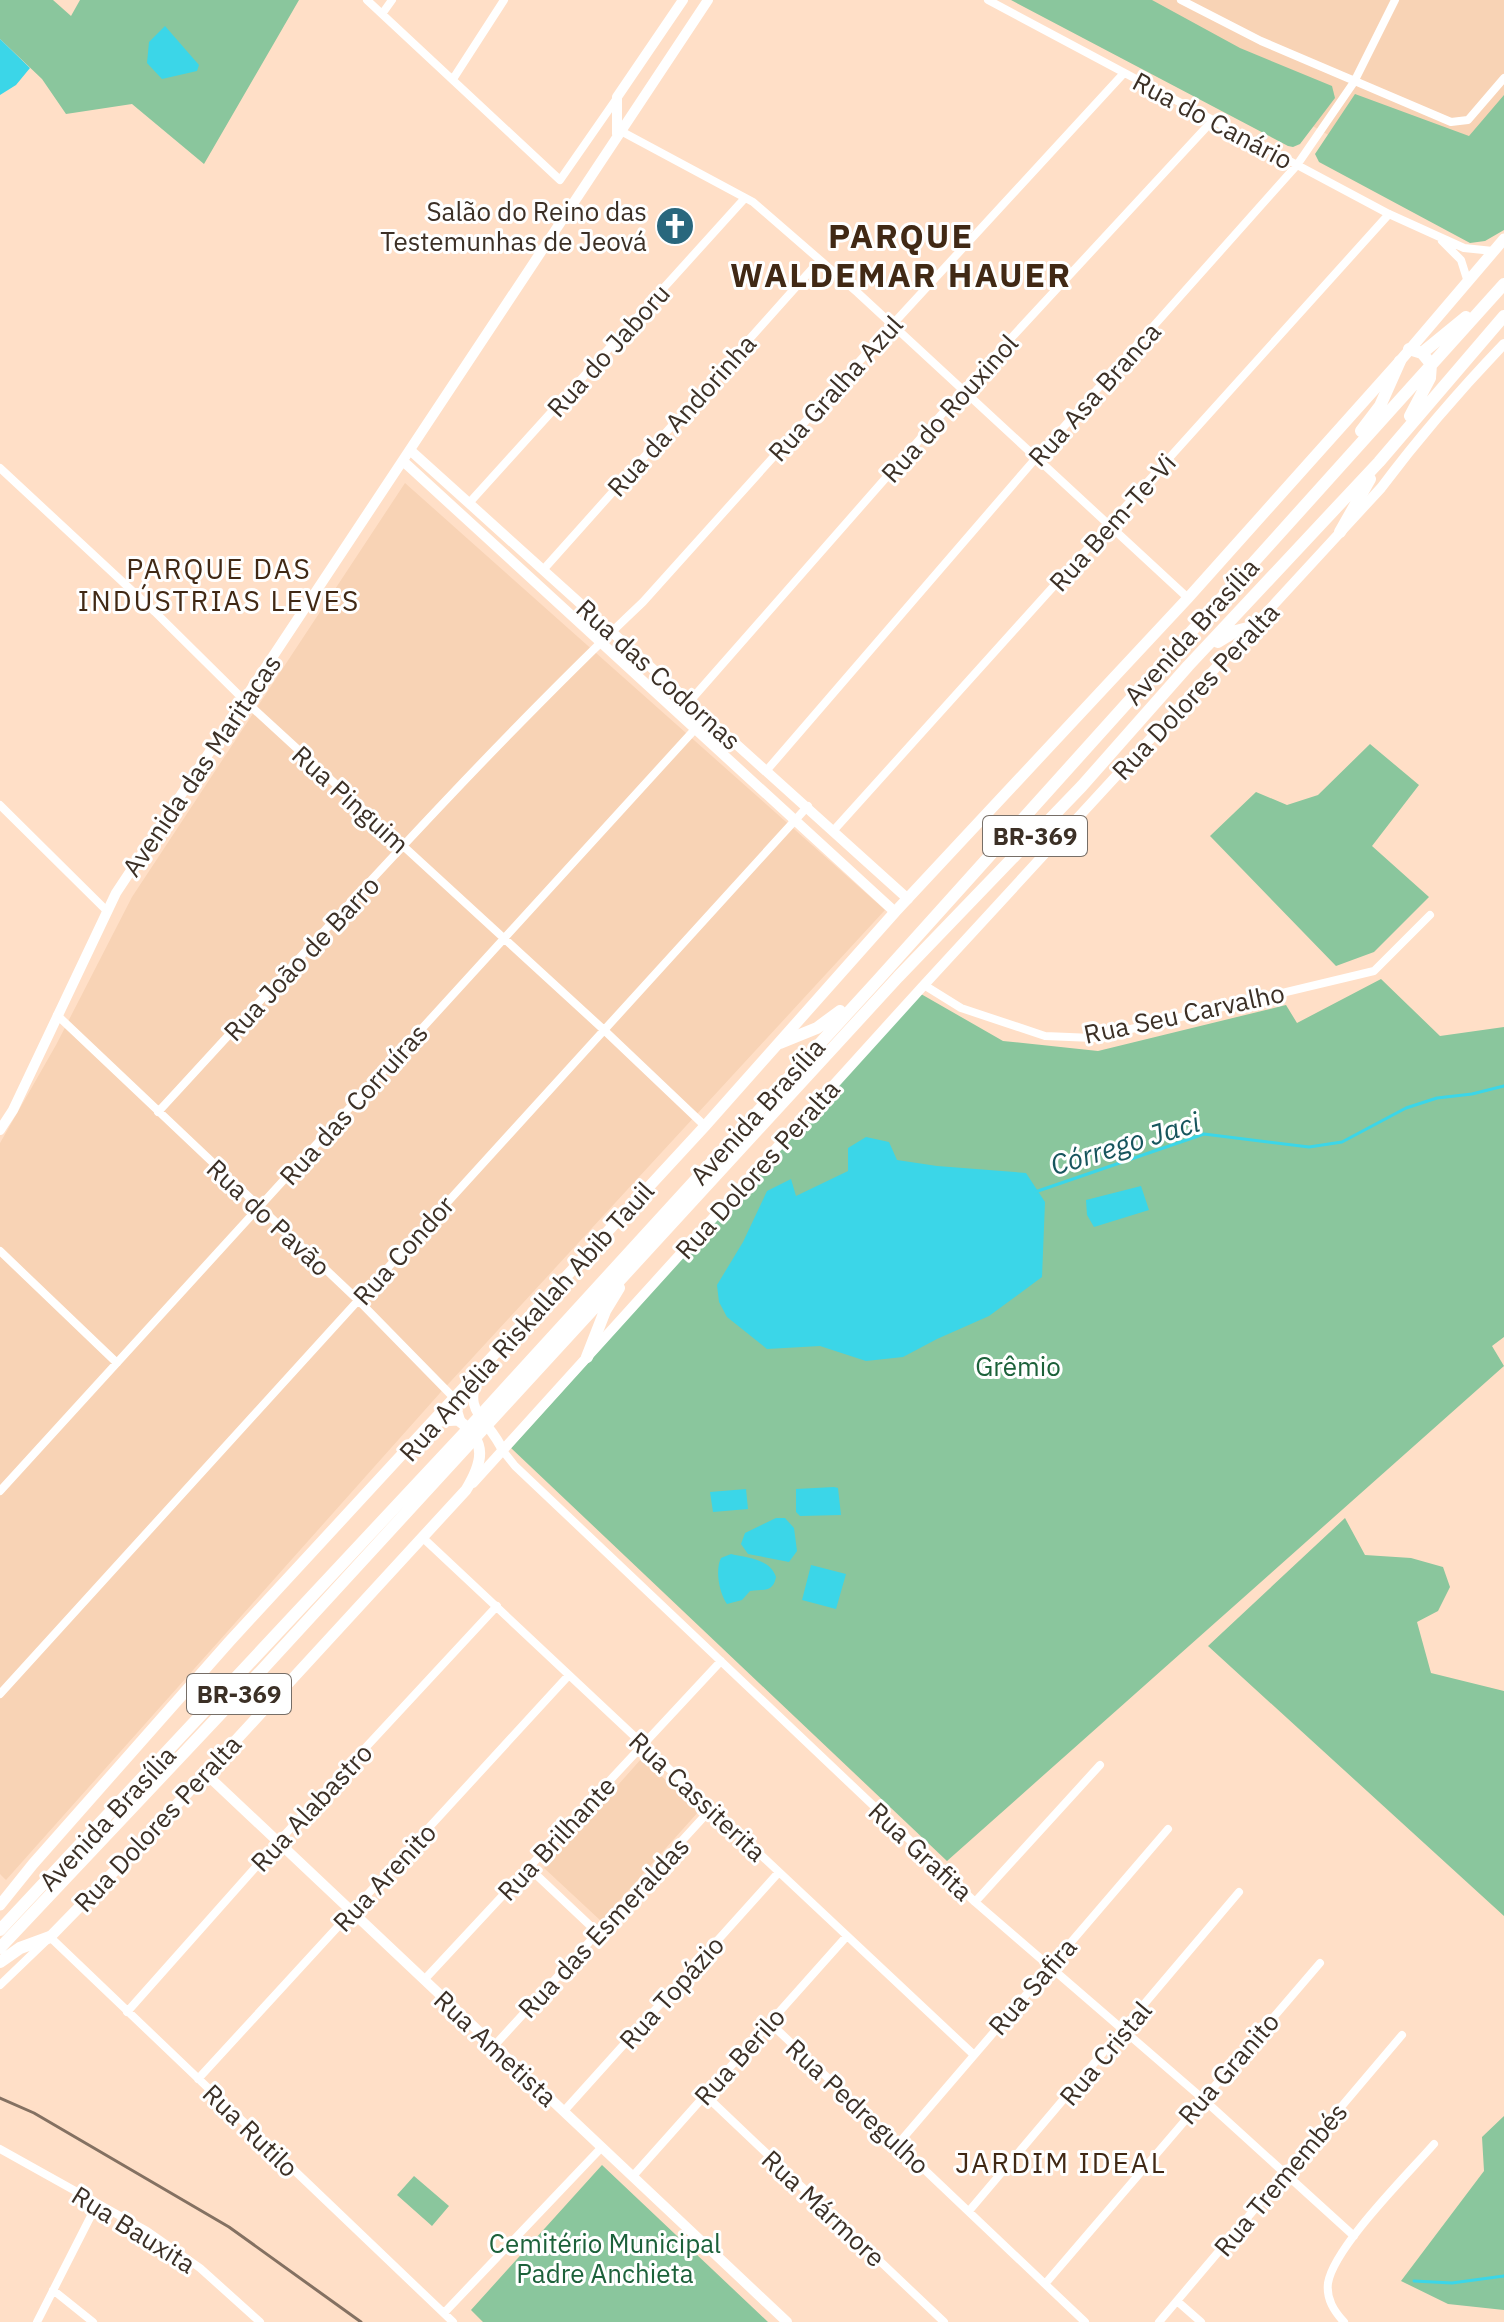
<svg xmlns="http://www.w3.org/2000/svg" width="1504" height="2322" font-family="'IBM Plex Sans',sans-serif">
<style>
.built{fill:#f8d3b5}
.green{fill:#8ac69d}
.water{fill:#3bd6e8}
.lines{fill:none;stroke-linecap:round;stroke-linejoin:round}
.stream{stroke:#3bd6e8;stroke-width:3}
.minor{stroke:#fff;stroke-width:8}
.tertiary{stroke:#fff;stroke-width:10}
.secondary{stroke:#fff;stroke-width:11}
.trunk{stroke:#fff;stroke-width:12}
.rail{stroke:#847162;stroke-width:3}
.labels{text-anchor:middle;dominant-baseline:central;stroke-width:6;stroke-linejoin:round;paint-order:stroke}
.shield{fill:#fff;stroke:#766e67;stroke-width:2}
.shield-label{font-size:24px;font-weight:bold;fill:#3c3026}
.street-label{font-size:26px;fill:#3c3026;stroke:#fff}
.poi-label{font-size:26px;fill:#3c3026;stroke:#fff;text-anchor:end}
.park-label{font-size:26px;fill:#1c613a;stroke:#fff}
.neighbourhood-label{font-size:28px;letter-spacing:2px;fill:#412915;stroke:#fff}
.water-label{font-size:28px;font-style:italic;fill:#17555d;stroke:#fff}
.district-label{font-size:34px;font-weight:bold;letter-spacing:2px;fill:#412915;stroke:#fff}
</style>
<rect width="100%" height="100%" fill="#ffdfc7"/>
<!-- built -->
<path class="built" d="M1091 0H1504V212L1490 227Z
M405 483 885 910 440 1393 6 1880 0 1874V1143L56 1045 132 897Z
M642 1758 699 1811 601 1921 544 1868Z"/>
<!-- green -->
<path class="green" d="M0 0H53L71 16 80 0H299L204 164 132 104 66 114 42 79 0 39Z
M1011 0H1152L1240 48 1332 86 1335 98 1300 144 1293 147 1288 146Z
M1355 94 1469 136 1504 95V230L1485 241 1470 243 1319 162 1315 154Z
M1370 744 1419 785 1372 846 1429 897 1374 952 1336 966 1210 836 1256 792 1287 805 1318 795Z
M1381 979 1440 1036 1504 1027V1337L1492 1346 1504 1366 947 1861 511 1448 921 994 1003 1041 1098 1051 1286 1005 1297 1023Z
M1345 1518 1365 1555 1411 1558 1443 1567 1450 1587 1438 1611 1417 1622 1431 1673 1504 1691V1916L1208 1646Z
M1504 2116V2310L1448 2304 1401 2281 1484 2171 1482 2137Z
M602 2165 768 2322H483L471 2310Z
M414 2176 449 2206 432 2226 397 2195Z"/>
<!-- water -->
<path class="water" d="M165 26 199 65 197 71 162 79 147 63 149 42Z
M0 39 30 68 16 85 0 95Z
M866 1137 889 1142 897 1160 937 1166 1026 1173 1045 1202 1042 1277 989 1316 937 1339 903 1357 866 1361 820 1346 767 1349 727 1317 719 1302 717 1285 743 1242 767 1191 791 1179 796 1196 848 1171V1148Z
M1141 1186 1149 1210 1094 1227 1087 1215 1086 1200Z
M834 1487 838 1488 841 1515 800 1516 796 1512V1489Z
M746 1489 748 1509 713 1512 710 1492Z
M776 1518H785L794 1528 797 1551 789 1562 748 1554 741 1544 745 1533Z
M731 1554C748 1558 770 1559 776 1577 773 1593 763 1589 750 1591L742 1600 727 1604C719 1593 715 1570 721 1558Z
M811 1565 846 1574 836 1609 802 1600Z"/>
<g class="lines">
<!-- stream -->
<path class="stream" d="M1035 1192 1204 1134 1309 1147 1342 1142 1406 1108 1437 1098 1472 1094 1504 1086
M1414 2281 1452 2283 1504 2276"/>
<!-- minor -->
<path class="minor" d="M367 0 560 180 617 98
M988 0 1389 214 1464 248 1493 251
M1181 0 1261 41 1451 122 1468 120 1504 78
M382 14 392 0
M453 79 504 0
M617 129 753 202 858 293 1188 598
M1442 241 1461 260 1467 279
M0 468 155 612 244 700 604 1030 705 1126
M470 502 745 198
M543 570 820 260
M690 701 963 390 1213 120
M767 770 1036 458 1297 165 1354 82 1395 0
M0 805 107 911
M834 830 1389 214
M924 985 961 1008 1045 1036 1093 1038 1374 971 1430 915
M57 1015 358 1300 454 1398 462 1423
M158 1112C317 940 473 763 643 602L892 325 1124 73
M0 1251 117 1363
M503 1451 515 1466 975 1902 1202 2098 1354 2236
M0 1491 707 716
M422 1537 973 2054
M0 1694 808 806
M528 1867 598 1933
M975 1902 1100 1765
M424 1980 721 1661
M0 1985 50 1937 453 2322
M127 2012 277 1843 497 1606
M769 2022 1085 2322
M494 2046 711 1809
M198 2079 569 1675
M704 2094 944 2322
M564 2111 779 1872
M898 2144 1168 1829
M0 2149 147 2231 200 2268 260 2322
M633 2176 846 1937
M969 2211 1239 1892
M1045 2284 1320 1963
M53 2290 93 2322
M1177 2301 1201 2322
M444 2313 602 2147
M37 2322 97 2204
M1159 2322 1402 2035
M1344 2322C1334 2311 1326 2299 1328 2283 1334 2247 1408 2174 1434 2144"/>
<!-- tertiary -->
<path class="tertiary" d="M617 134V97L683 0
M410 450 908 899
M403 461 895 912
M0 1130 13 1110 116 893 708 0
M481 1373C459 1412 489 1418 503 1451
M473 1483 924 985 1381 488C1420 436 1459 391 1504 344
M205 1773 787 2322"/>
<!-- secondary -->
<path class="secondary" d="M0 1905 33 1864 229 1642 705 1126 895 912 1188 598 1400 361 1504 239
M50 1937 134 1851 466 1490C483 1462 488 1442 458 1420L441 1421 432 1425"/>
<!-- trunk -->
<path class="trunk" d="M1409 349 1422 353 1431 364 1430 378 1410 416
M1422 353 1466 317
M1361 431 1380 406 1400 361
M1340 532 1370 479
M1218 642 1236 631 1255 626
M780 1043 817 1028 840 1011
M587 1357 605 1311 619 1288
M0 1930 468 1429 877 981 1504 284
M0 1948 261 1671 898 977 1082 786 1188 666 1379 462 1504 316
M0 1962 20 1948 50 1937"/>
<!-- rail -->
<path class="rail" d="M0 2098 34 2113 229 2227 361 2322"/>
</g>
<!-- icons -->
<defs>
<symbol id="church-disc" viewBox="-11 -11 22 22"><circle r="9.5" fill="#29677d" stroke="#fff"/><path d="M-1.2-6h2.4v3.5h3.3v2.4h-3.3V6h-2.4V-.1h-3.3v-2.4h3.3Z" fill="#fff"/></symbol>
</defs>
<g fill-rule="evenodd">
<use href="#church-disc" x="653" y="204" width="44" height="44"/>
</g>
<g class="labels">
<!-- shield labels -->
<g class="shield">
<rect x="983" y="816" width="104" height="40" rx="6"/>
<rect x="187" y="1674" width="104" height="40" rx="6"/>
</g>
<g class="shield-label">
<text x="1035" y="836">BR-369</text>
<text x="239" y="1694">BR-369</text>
</g>
<!-- street labels -->
<g class="street-label">
<text transform="translate(1213 120) rotate(28)">Rua do Canário</text>
<text transform="translate(608 350) rotate(-48)">Rua do Jaboru</text>
<text transform="translate(835 388) rotate(-48)">Rua Gralha Azul</text>
<text transform="translate(1094 394) rotate(-48)">Rua Asa Branca</text>
<text transform="translate(949 408) rotate(-48)">Rua do Rouxinol</text>
<text transform="translate(681 415) rotate(-48)">Rua da Andorinha</text>
<text transform="translate(1112 522) rotate(-48)">Rua Bem-Te-Vi</text>
<text transform="translate(1191 631) rotate(-48)">Avenida Brasília</text>
<text transform="translate(659 674) rotate(42)">Rua das Codornas</text>
<text transform="translate(1195 691) rotate(-47)">Rua Dolores Peralta</text>
<text transform="translate(201 765) rotate(-56)">Avenida das Maritacas</text>
<text transform="translate(351 799) rotate(42)">Rua Pinguim</text>
<text transform="translate(301 958) rotate(-47)">Rua João de Barro</text>
<text transform="translate(1184 1013) rotate(-12)">Rua Seu Carvalho</text>
<text transform="translate(353 1104) rotate(-48)">Rua das Corruíras</text>
<text transform="translate(757 1111) rotate(-48)">Avenida Brasília</text>
<text transform="translate(757 1169) rotate(-48)">Rua Dolores Peralta</text>
<text transform="translate(269 1217) rotate(43)">Rua do Pavão</text>
<text transform="translate(403 1250) rotate(-48)">Rua Condor</text>
<text transform="translate(526 1321) rotate(-48)">Rua Amélia Riskallah Abib Tauil</text>
<text transform="translate(698 1796) rotate(43)">Rua Cassiterita</text>
<text transform="translate(311 1807) rotate(-47)">Rua Alabastro</text>
<text transform="translate(107 1818) rotate(-47)">Avenida Brasília</text>
<text transform="translate(157 1823) rotate(-47)">Rua Dolores Peralta</text>
<text transform="translate(556 1838) rotate(-47)">Rua Brilhante</text>
<text transform="translate(921 1851) rotate(43)">Rua Grafita</text>
<text transform="translate(384 1877) rotate(-47)">Rua Arenito</text>
<text transform="translate(603 1927) rotate(-47)">Rua das Esmeraldas</text>
<text transform="translate(1032 1986) rotate(-49)">Rua Safira</text>
<text transform="translate(671 1992) rotate(-48)">Rua Topázio</text>
<text transform="translate(496 2048) rotate(43)">Rua Ametista</text>
<text transform="translate(1105 2053) rotate(-50)">Rua Cristal</text>
<text transform="translate(739 2056) rotate(-48)">Rua Berilo</text>
<text transform="translate(1228 2068) rotate(-49)">Rua Granito</text>
<text transform="translate(858 2106) rotate(43)">Rua Pedregulho</text>
<text transform="translate(251 2130) rotate(44)">Rua Rutilo</text>
<text transform="translate(1280 2179) rotate(-50)">Rua Tremembés</text>
<text transform="translate(824 2208) rotate(43)">Rua Mármore</text>
<text transform="translate(134 2229) rotate(32)">Rua Bauxita</text>
</g>
<!-- poi labels -->
<g class="poi-label">
<text x="647" y="211">Salão do Reino das<tspan x="647" dy="30">Testemunhas de Jeová</tspan></text>
</g>
<!-- park labels -->
<g class="park-label">
<text x="1018" y="1366">Grêmio</text>
<text x="605" y="2243">Cemitério Municipal<tspan x="605" dy="30">Padre Anchieta</tspan></text>
</g>
<!-- neighbourhood labels -->
<g class="neighbourhood-label">
<text x="219" y="568">PARQUE DAS<tspan x="219" dy="32">INDÚSTRIAS LEVES</tspan></text>
<text x="1061" y="2162">JARDIM IDEAL</text>
</g>
<!-- water labels -->
<g class="water-label">
<text transform="translate(1125 1143) rotate(-17)">Córrego Jaci</text>
</g>
<!-- district labels -->
<g class="district-label">
<text x="901" y="235">PARQUE<tspan x="901" dy="39">WALDEMAR HAUER</tspan></text>
</g>
</g>
</svg>
